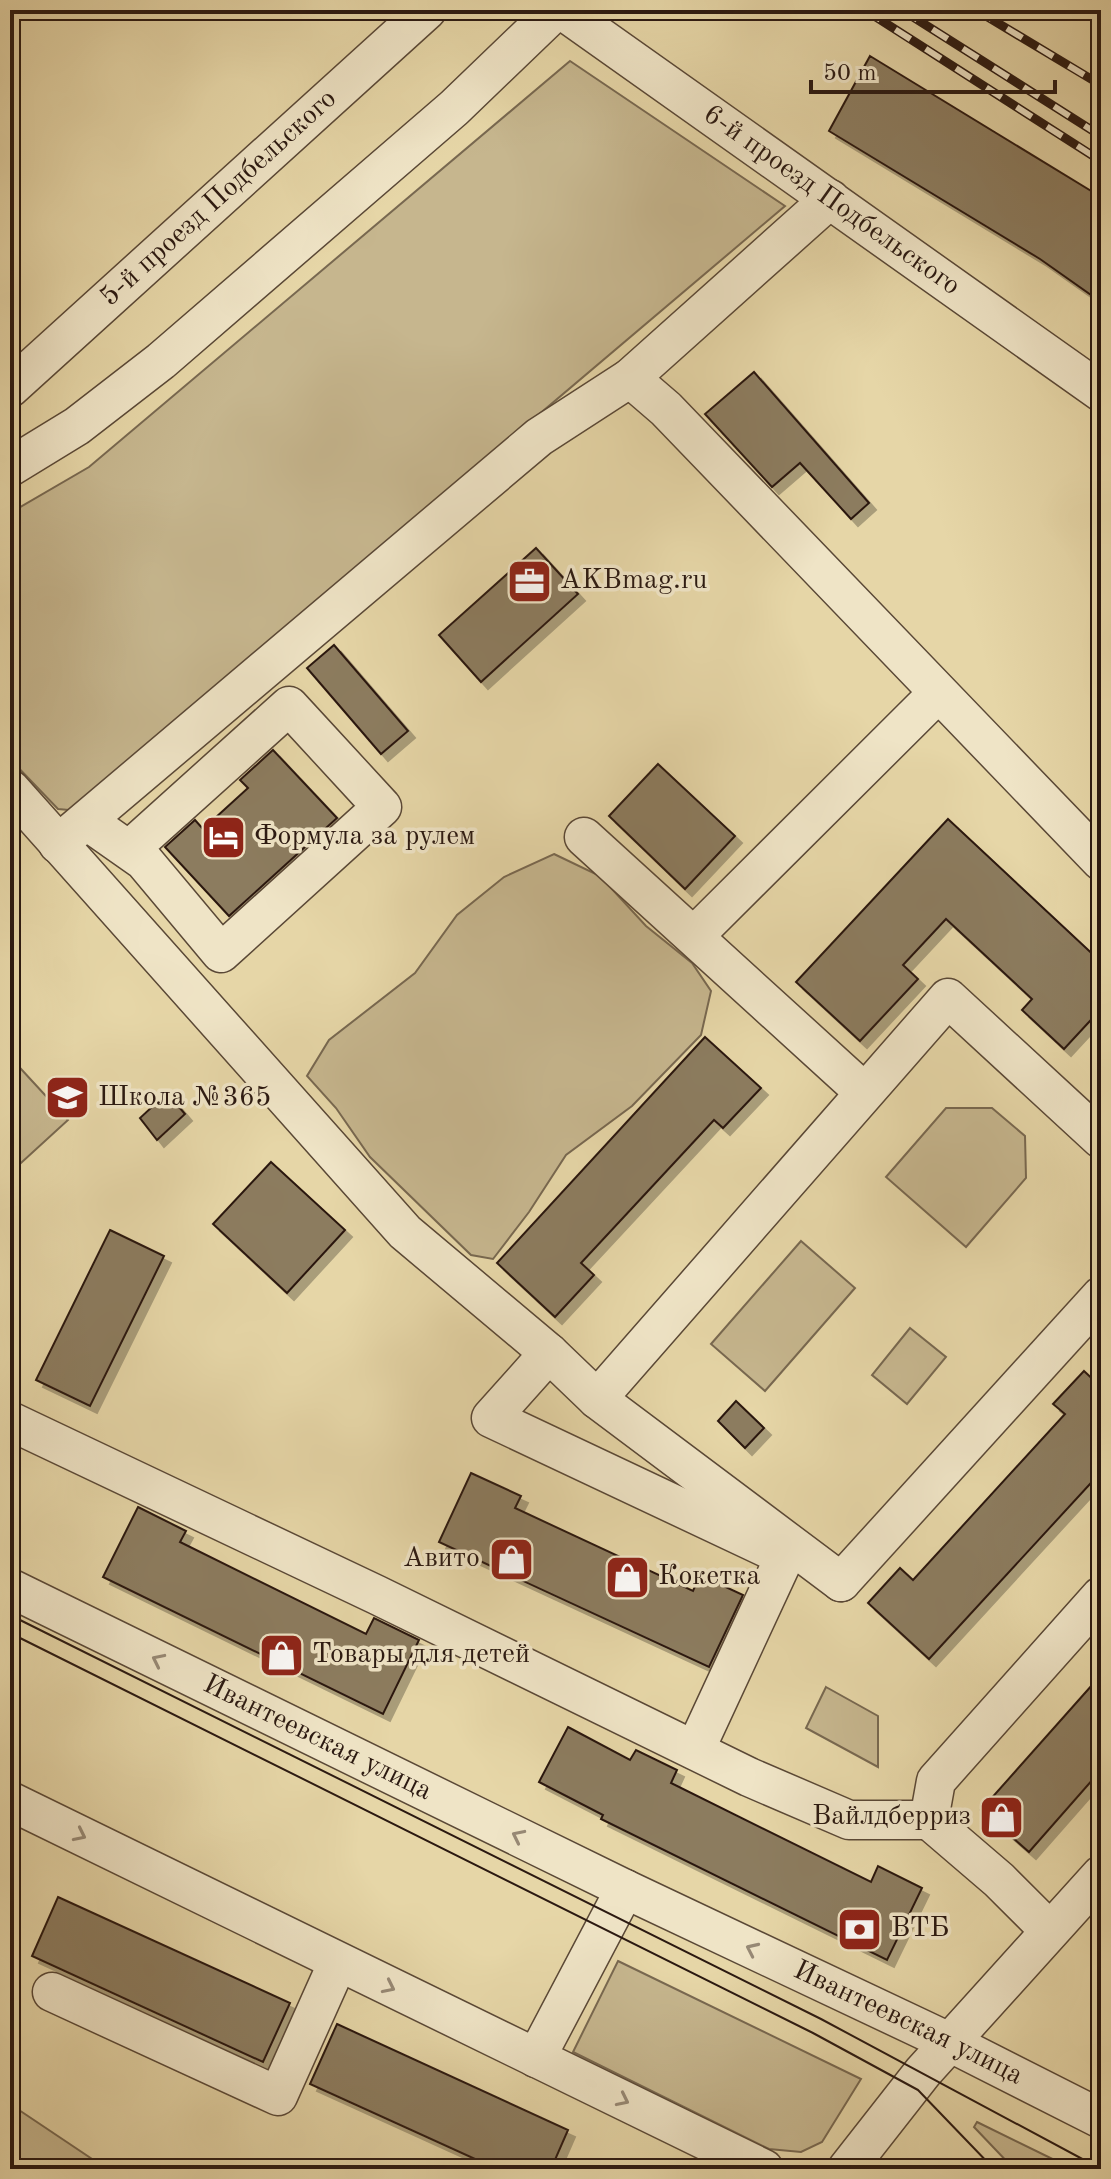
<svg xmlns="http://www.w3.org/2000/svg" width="1111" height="2179" font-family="'Old Standard TT',serif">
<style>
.green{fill:#c6b68e;stroke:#786850;stroke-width:2}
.building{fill:#8c7b5f;stroke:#2b1911;stroke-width:2;filter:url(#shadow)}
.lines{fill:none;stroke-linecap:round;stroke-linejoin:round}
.minor-casing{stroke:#5a4836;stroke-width:41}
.minor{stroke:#efe4c6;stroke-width:38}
.tram{stroke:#2b1911;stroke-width:2}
.rail-casing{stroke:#2b1911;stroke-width:9}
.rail{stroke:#efe4c6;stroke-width:6;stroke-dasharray:18;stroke-linecap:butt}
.oneway{stroke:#978975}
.labels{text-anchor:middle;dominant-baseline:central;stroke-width:7;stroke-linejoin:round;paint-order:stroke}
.street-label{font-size:28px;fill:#2b1911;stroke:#efe4c6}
.poi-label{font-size:28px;fill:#2b1911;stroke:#efe4c6;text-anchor:start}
</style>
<defs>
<filter id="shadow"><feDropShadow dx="7" dy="7" stdDeviation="0" flood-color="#0004"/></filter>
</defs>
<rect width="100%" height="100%" fill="#e6d6a7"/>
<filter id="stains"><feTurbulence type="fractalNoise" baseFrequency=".0025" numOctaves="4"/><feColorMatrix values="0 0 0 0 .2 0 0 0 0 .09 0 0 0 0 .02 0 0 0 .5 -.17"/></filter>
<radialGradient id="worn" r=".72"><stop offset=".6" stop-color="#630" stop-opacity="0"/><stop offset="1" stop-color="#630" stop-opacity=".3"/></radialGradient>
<!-- green -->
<path class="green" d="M570 61 785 206 79 804 69 810 58 809 10 759V513L89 467Z
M554 854 600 876 646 926 692 963 711 991 701 1035 632 1106 566 1155 529 1212 493 1259 471 1255 370 1157 336 1108 307 1076 329 1040 415 973 457 915 504 877Z
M10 1057 68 1120 10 1173Z
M946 1108H992L1025 1136 1026 1178 966 1247 886 1177Z
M801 1241 855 1288 765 1391 711 1344Z
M910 1328 946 1357 907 1404 872 1375Z
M826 1687 878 1716V1767L806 1728Z
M618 1961 861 2079 822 2142 801 2152 769 2149 573 2052Z
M10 2104 107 2169H10Z
M977 2122 1073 2169H1014L974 2127Z"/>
<!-- building -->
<path class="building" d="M870 56 1101 197V302L1040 259 829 131Z
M754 372 869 503 851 519 800 463 772 487 705 414Z
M536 548 578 594 481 682 439 635Z
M334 645 408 731 381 754 307 668Z
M273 750 337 818 229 916 165 847 195 820 203 829 248 788 240 780Z
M658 764 735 836 685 889 609 816Z
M948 819 1101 962V1009L1064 1049 1022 1010 1032 999 946 919 903 965 918 979 860 1041 796 982Z
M705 1037 761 1088 723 1128 714 1120 581 1263 594 1275 555 1317 497 1263Z
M167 1093 185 1114 157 1140 140 1118Z
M271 1162 345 1230 287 1293 213 1224Z
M110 1230 164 1256 90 1406 36 1380Z
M1084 1371 1101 1387V1472L929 1659 868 1603 900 1568 913 1580 1065 1414 1053 1404Z
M736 1401 764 1428 745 1448 718 1421Z
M471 1473 521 1496 515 1508 693 1591 700 1575 743 1595 709 1667 439 1542Z
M138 1507 186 1531 180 1542 366 1634 374 1618 419 1640 383 1714 103 1577Z
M1101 1675V1770L1029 1852 981 1810Z
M568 1727 630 1760 636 1750 677 1770 671 1783 871 1882 878 1866 922 1888 887 1960 601 1819 603 1815 539 1782Z
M58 1897 290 2003 263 2062 32 1956Z
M337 2024 568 2130 551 2169H497L310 2084Z"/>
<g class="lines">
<defs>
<g id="minor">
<path id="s1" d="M562 10 1101 392"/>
<path d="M630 378 666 409 1101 861"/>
<path id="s2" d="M10 388 427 10"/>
<path d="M10 467 77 426 161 361 454 108 556 10"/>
<path d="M10 789 405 1232 549 1353 597 1399 841 1582"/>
<path d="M87 821 144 861 221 953 382 807 289 706 129 850"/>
<path d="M584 837 864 1092"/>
<path d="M58 844 539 437 630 378 830 199"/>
<path d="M694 936 938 693"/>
<path d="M549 1353 491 1418 769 1549"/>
<path d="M597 1399 948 998 1101 1139"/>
<path d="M10 1421 377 1595 749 1777 849 1820H929"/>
<path d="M841 1582 1101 1296"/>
<path id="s3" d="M10 1588 625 1889 949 2042 1101 2119"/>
<path d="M695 1750 785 1556"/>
<path d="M10 1801 764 2169"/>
<path d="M1049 1930 999 1880 929 1820 936 1781 1101 1596"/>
<path d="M52 1992 278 2096 338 1962"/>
<path d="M536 2058 625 1889"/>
<path d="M847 2169 923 2072 1101 1875"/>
</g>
</defs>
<!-- minor casing -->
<use href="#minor" class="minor-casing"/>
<!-- minor -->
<use href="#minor" class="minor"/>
<!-- tram -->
<path class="tram" d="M10 1615 821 2019 1101 2169
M10 1633 813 2033 918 2090 994 2169"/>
<defs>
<path id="rail" d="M865 10 1101 161
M902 10 1101 136
M976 10 1101 85"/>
</defs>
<!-- rail casing -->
<use href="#rail" class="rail-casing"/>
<!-- rail -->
<use href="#rail" class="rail"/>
</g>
<!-- one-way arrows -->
<defs><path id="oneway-chevron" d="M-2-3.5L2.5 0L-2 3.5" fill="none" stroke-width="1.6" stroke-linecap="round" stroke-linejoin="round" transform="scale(2)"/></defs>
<g class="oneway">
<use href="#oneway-chevron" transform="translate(158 1660) rotate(-154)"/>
<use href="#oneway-chevron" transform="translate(80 1835) rotate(26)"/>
<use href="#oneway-chevron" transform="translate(518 1836) rotate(-154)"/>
<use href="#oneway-chevron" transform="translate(752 1949) rotate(-155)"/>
<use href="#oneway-chevron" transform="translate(389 1987) rotate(26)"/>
<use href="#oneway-chevron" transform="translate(623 2100) rotate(26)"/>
</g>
<!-- icons -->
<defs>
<symbol id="office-square" viewBox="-11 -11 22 22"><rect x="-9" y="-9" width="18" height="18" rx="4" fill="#8f2418" stroke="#efe4c6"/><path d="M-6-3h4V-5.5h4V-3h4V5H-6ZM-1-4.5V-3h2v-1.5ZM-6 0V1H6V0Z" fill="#fff"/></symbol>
<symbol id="hotel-square" viewBox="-11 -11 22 22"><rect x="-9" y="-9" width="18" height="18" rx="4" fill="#8f2418" stroke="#efe4c6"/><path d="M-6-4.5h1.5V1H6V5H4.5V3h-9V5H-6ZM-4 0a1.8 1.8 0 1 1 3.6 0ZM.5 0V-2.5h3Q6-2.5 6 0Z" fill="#fff"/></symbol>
<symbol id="school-square" viewBox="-11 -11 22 22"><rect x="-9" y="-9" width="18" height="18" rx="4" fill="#8f2418" stroke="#efe4c6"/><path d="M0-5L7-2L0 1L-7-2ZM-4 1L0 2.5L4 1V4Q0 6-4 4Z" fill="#fff"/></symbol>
<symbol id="shop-square" viewBox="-11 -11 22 22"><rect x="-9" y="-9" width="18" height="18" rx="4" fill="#8f2418" stroke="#efe4c6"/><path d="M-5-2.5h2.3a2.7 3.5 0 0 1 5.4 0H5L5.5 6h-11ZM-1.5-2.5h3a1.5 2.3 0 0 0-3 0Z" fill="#fff"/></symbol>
<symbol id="bank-square" viewBox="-11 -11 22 22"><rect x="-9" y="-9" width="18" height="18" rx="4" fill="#8f2418" stroke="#efe4c6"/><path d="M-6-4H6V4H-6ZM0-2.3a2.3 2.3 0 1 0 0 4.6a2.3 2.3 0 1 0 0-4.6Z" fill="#fff"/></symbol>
</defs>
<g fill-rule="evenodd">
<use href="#office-square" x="504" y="556" width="51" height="51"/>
<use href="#hotel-square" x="198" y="812" width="51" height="51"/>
<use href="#school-square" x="42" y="1072" width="51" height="51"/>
<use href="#shop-square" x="486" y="1534" width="51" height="51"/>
<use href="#shop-square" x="602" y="1552" width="51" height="51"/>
<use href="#shop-square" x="256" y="1630" width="51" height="51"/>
<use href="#shop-square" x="976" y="1792" width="51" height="51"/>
<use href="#bank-square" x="834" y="1904" width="51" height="51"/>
</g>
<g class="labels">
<!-- street labels -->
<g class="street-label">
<text stroke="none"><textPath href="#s2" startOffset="282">5-й проезд Подбельского</textPath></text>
<text stroke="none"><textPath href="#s1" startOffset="330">6-й проезд Подбельского</textPath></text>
<text stroke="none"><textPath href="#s3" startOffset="342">Ивантеевская улица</textPath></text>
<text stroke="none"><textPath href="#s3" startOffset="998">Ивантеевская улица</textPath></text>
</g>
<!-- poi labels -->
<g class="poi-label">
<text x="560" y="581">AKBmag.ru</text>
<text x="254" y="837">Формула за рулем</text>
<text x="98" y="1098">Школа №365</text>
<text x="480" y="1559" text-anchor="end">Авито</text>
<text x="658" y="1577">Кокетка</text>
<text x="312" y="1655">Товары для детей</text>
<text x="971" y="1817" text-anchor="end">Вайлдберриз</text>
<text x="891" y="1929">ВТБ</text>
</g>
</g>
<!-- margin -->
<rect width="1111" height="2179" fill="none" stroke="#e6d6a7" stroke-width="40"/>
<rect x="12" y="12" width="1087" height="2155" fill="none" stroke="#2b1911" stroke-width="4"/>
<rect x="20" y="20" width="1071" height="2139" fill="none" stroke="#2b1911" stroke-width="2"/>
<!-- scale -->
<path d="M811 80v12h244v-12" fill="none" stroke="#2b1911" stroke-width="4"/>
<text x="823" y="80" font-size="24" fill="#2b1911" stroke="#efe4c6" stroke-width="6" paint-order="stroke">50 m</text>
<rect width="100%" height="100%" filter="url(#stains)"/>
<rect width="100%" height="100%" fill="url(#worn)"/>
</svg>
